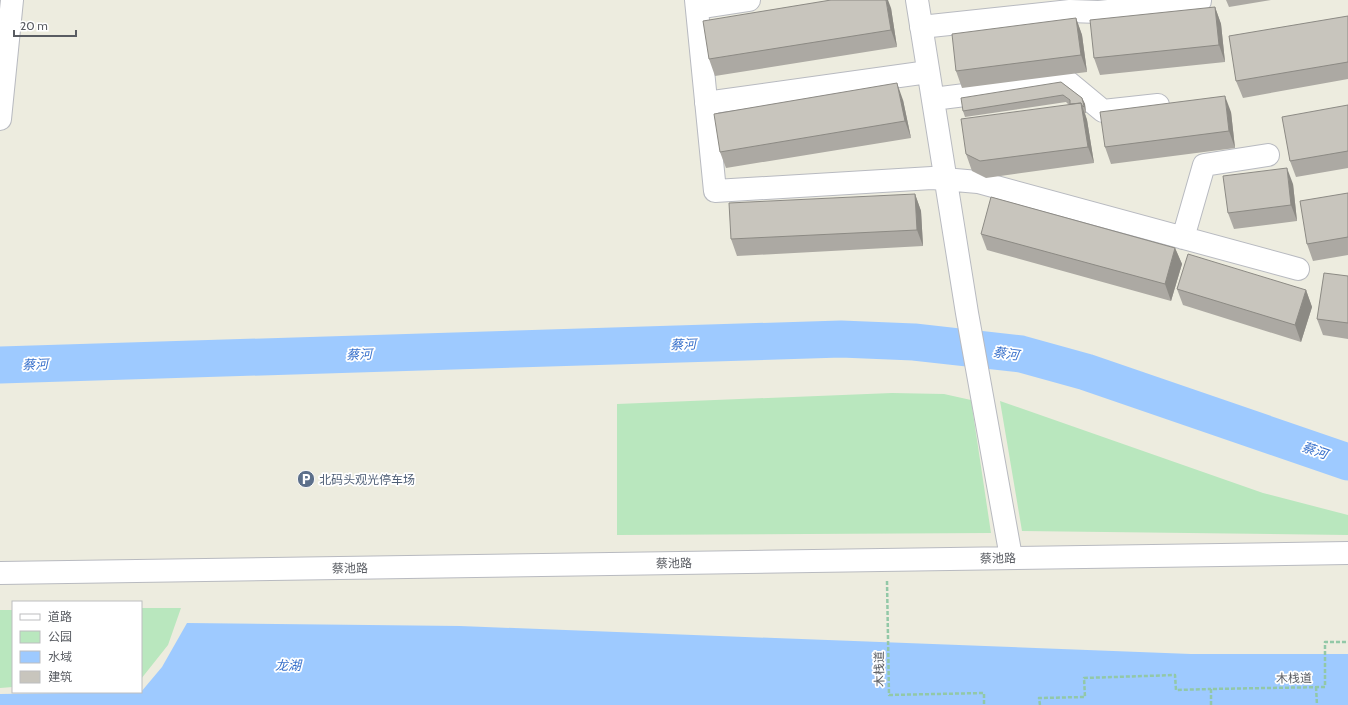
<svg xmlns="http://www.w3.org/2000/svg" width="1348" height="705" font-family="Cabin,'Noto Sans SC',sans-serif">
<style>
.green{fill:#b9e7be}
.water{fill:#9ecaff}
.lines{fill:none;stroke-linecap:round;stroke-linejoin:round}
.river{stroke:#9ecaff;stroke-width:37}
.minor-casing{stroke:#b8bac0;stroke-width:24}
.path{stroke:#92c8a7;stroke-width:2.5;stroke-dasharray:4 2;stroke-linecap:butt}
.minor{stroke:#fff;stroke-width:22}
.wall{fill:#aca9a3}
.shaded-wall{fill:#8c8a84}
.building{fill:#c8c5bd;stroke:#8c8a84}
.labels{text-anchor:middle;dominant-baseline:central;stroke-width:3.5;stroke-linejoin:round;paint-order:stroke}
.service-label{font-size:12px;fill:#4e5e75;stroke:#fff;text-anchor:start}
.street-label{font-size:12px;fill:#595c62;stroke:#fff}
.water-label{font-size:13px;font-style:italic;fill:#3770cb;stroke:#fff}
</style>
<rect width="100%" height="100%" fill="#edecdf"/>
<!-- green -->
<path class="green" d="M892 393 944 394 971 400 991 533 617 535V404Z
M1000 401 1263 493 1348 515V535L1022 531Z
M141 608H181L168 645 141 679Z
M0 610H13V687L0 688Z"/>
<!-- water -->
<path class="water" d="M187 623 460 626 1191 654H1348V705H0V694L141 692 162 667Z"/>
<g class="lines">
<!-- river -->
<path class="river" d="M0 365 841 339 914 342 1021 354 1086 372 1348 462"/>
<defs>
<path id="minor" d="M696 0 715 191 932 178 978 182 1298 269
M917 0 967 313 1011 557
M697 8 749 0
M921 27 1070 11 1099 12 1200 1
M933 99 1068 82 1103 111 1158 105
M706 103 928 72
M0 119 12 0
M1183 238 1204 165 1268 155
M0 573 1348 553"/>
</defs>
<!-- minor casing -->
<use href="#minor" class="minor-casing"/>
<!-- path -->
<path class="path" d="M887 581 889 695 984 693V705
M1316 687 1317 705
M1040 705 1039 698 1085 697 1084 678 1175 675 1176 690 1211 689
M1211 705V689L1325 687V642H1348"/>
<!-- minor -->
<use href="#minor" class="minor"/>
</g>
<!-- wall -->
<path class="wall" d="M1226 0H1271L1229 7Z
M1215 7 1221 24 1225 62 1100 75 1094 58Z
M891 8 897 47 715 76 709 59Z
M1348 16V79L1243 98 1236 81Z
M1076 18 1082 35 1087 72 962 88 956 71Z
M1061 82 1082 98 1085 104 1086 113H1085L1087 120 1094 163 986 178 972 171 966 154 1069 105 1066 102 965 117 963 111Z
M903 100 911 138 726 168 720 152Z
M1348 105V168L1296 177 1290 161Z
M1231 112 1235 148 1111 164 1105 147Z
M1293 184 1297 221 1234 229 1228 213Z
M1348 193V255L1313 261 1307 244Z
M915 194 921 211 923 246 737 256 731 239Z
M981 234 1175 248 1182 264 1171 301 987 250Z
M1348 276V339L1323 335 1317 319Z
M1177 289 1306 290 1312 307 1301 342 1183 305Z"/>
<!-- shaded-wall -->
<path class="shaded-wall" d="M886 0H888L891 8 897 47 891 30Z
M1215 7 1221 24 1225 62 1219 45Z
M1076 18 1082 35 1087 72 1081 55Z
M897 83 903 100 911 138 905 121Z
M1225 96 1231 112 1235 148 1229 131Z
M1082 98 1085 104 1086 113 1084 106Z
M1081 103 1087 120 1094 163 1088 147Z
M1287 168 1293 184 1297 221 1291 205Z
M915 194 921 211 923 246 917 230Z
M1175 248 1182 264 1171 301 1165 284Z
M1306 290 1312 307 1301 342 1295 325Z"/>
<!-- building -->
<path class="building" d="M831 0H886L891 30 709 59 703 21Z
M1215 7 1219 45 1094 58 1090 20Z
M1348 16V62L1236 81 1229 36Z
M1076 18 1081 55 956 71 952 34Z
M1061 82 1082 98 1084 106 1083 107 1081 103 1070 104V100L1063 95 963 111 961 98Z
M897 83 905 121 720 152 714 114Z
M1225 96 1229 131 1105 147 1100 112Z
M1081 103 1088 147 980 161 966 154 961 119Z
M1348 105V151L1290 161 1282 117Z
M1287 168 1291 205 1228 213 1223 176Z
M1348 193V237L1307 244 1300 201Z
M915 194 917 230 731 239 729 203Z
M991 197 1175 248 1165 284 981 234Z
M1188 254 1306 290 1295 325 1177 289Z
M1324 273 1348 276V323L1317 319Z"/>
<!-- icons -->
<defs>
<symbol id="parking-disc" viewBox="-11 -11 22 22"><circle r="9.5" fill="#5c6f8a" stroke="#fff"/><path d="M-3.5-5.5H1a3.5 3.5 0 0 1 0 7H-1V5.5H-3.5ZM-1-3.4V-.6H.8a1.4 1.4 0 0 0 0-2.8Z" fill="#fff"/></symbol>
</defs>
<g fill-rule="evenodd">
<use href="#parking-disc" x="296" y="469" width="20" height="20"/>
</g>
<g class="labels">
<!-- service labels -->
<g class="service-label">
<text x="319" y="479">北码头观光停车场</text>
</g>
<!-- street labels -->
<g class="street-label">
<text transform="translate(998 558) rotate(-1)">蔡池路</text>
<text transform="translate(674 563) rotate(-1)">蔡池路</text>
<text transform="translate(350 568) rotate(-1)">蔡池路</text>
<text transform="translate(879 669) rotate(-91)">木栈道</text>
<text transform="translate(1294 678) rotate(-1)">木栈道</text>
</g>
<!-- water labels -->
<g class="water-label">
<text transform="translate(683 344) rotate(-2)">蔡河</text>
<text transform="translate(1006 353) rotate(8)">蔡河</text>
<text transform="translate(359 354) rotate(-2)">蔡河</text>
<text transform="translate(35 364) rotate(-2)">蔡河</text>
<text transform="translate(1315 450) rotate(19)">蔡河</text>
<text x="288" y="665">龙湖</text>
</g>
</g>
<!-- legend -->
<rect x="12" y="601" width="130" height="92" fill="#ffffff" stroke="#bdbec0"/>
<rect x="20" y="614" width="20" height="6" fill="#ffffff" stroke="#bdbec0"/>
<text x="48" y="621" font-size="12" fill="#595c62">道路</text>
<rect x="20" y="631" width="20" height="12" fill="#b9e7be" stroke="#bdbec0"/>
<text x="48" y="641" font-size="12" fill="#595c62">公园</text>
<rect x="20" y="651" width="20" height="12" fill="#9ecaff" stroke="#bdbec0"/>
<text x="48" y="661" font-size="12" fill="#595c62">水域</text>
<rect x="20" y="671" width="20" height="12" fill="#c8c5bd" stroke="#bdbec0"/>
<text x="48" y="681" font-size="12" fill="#595c62">建筑</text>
<!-- scale -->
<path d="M14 30v6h62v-6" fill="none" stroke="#595c62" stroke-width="2"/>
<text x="20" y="30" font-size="12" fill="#595c62" stroke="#ffffff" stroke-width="3" paint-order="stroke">20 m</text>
</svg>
